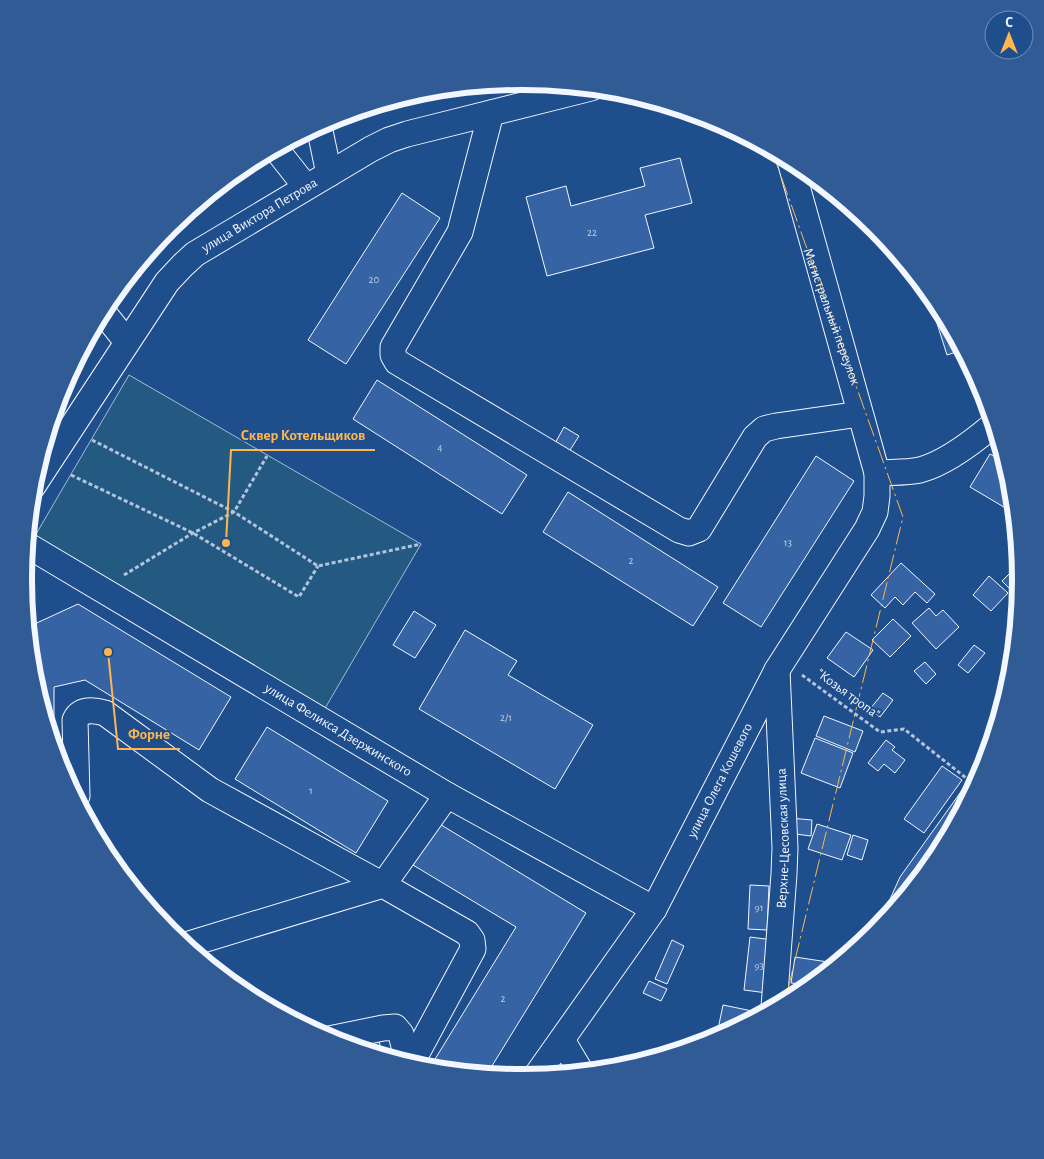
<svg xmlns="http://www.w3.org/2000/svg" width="1044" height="1159" font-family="'Alegreya Sans',sans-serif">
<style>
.green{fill:#245a82;stroke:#a8bbd7}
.building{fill:#3563a3;stroke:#f2f6ff}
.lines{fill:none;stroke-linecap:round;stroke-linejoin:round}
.minor-casing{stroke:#f2f6ff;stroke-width:27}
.path{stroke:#b3c4dc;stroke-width:3;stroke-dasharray:4 2.5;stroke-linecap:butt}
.minor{stroke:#1f4e8c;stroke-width:25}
.power{stroke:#ffb74d;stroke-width:1;stroke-dasharray:18 4 2.5 4;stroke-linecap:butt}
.labels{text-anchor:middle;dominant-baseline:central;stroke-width:4;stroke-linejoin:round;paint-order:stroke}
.number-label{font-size:11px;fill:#c3d1e8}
.street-label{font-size:14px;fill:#f2f6ff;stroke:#1f4e8c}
.rim{fill:none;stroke:#f2f6ff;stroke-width:6}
.leader{fill:none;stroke:#ffb74d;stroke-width:2}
.callout-dot{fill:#ffb74d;stroke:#1f4e8c;stroke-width:2}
.callout-label{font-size:15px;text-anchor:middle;font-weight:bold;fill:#ffb74d;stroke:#1f4e8c;stroke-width:4;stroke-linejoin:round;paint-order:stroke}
</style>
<rect width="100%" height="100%" fill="#1f4e8c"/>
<!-- green -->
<path class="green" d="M129 375 421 544 324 710 32 541Z"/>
<!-- building -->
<path class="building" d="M680 158 692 203 645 215 654 248 547 276 526 197 566 186 571 206 645 186 640 168Z
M402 193 440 218 346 364 308 340Z
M943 315 962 350 947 355 935 317Z
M377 380 527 475 502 514 353 419Z
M564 427 579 436 567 455 553 447Z
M990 454 1005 462 1011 483 1014 513 970 487Z
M816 456 854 481 761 627 723 603Z
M568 492 718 587 693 626 543 532Z
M901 563 935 594 927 603 915 592 903 605 895 597 885 608 871 595Z
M1019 564 1020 582 1011 590 1002 581Z
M989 576 1008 593 991 611 973 595Z
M78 604 231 697 199 750 85 680 54 687V747L33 676 28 627Z
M929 608 936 616 943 610 959 627 936 649 912 623Z
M414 611 436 625 415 658 393 645Z
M893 619 911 636 890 657 872 640Z
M465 630 517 661 508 675 593 725 555 789 419 709Z
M846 632 873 650 854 677 827 658Z
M974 645 985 653 968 673 958 665Z
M925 662 936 674 926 684 914 671Z
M883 693 893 700 880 717 870 709Z
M824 716 863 731 855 752 816 736Z
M267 727 388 801 356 853 235 779Z
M815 738 853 753 840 788 801 773Z
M886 740 895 747 892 750 905 760 895 773 884 764 878 771 868 763Z
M942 766 962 780 924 833 904 819Z
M965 786 971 791 936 857 886 918 882 917 900 877Z
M789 818 812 820 811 836 787 833Z
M438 823 586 913 487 1074 429 1069 516 927 413 865Z
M817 824 851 835 842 860 808 849Z
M853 835 868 840 862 860 847 855Z
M750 885 769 886 767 930 748 929Z
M750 937 773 940 767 993 744 990Z
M672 940 684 946 667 984 655 979Z
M795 957 828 962 826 971 809 985 791 983Z
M649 981 667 989 661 1001 643 993Z
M723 1005 757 1012V1016L721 1035 717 1034Z
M378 1036 382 1055 342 1043Z"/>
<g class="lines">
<defs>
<g id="minor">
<path d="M491 113 460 232 393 347V355L397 362 679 530 689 533 699 529 755 437 764 429 776 426 860 414"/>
<path d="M319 126 329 174"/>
<path d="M276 149 306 187"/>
<path d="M103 312 127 342"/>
<path d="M877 473C891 472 906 473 920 470 946 463 973 442 993 425"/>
<path id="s1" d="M33 486 167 282 183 265 195 254 371 149 389 140 407 134 591 88"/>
<path id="s2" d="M27 545 447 795 654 909"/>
<path d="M75 796H77L75 720C81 708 94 710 105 713L210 790 383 885"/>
<path d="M186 945 383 885"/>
<path id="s3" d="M774 1007 784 874 785 848 777 670"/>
<path d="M329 1039 383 1028 395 1027 401 1034 408 1063"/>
<path d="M562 1040 581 1072"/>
<path d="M411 1064 473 949 472 940 467 933 383 885 447 795"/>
<path id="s4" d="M536 1076 654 909 777 670 867 529 875 512 877 496V473L790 161"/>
</g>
</defs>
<!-- minor casing -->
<use href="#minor" class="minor-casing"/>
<!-- path -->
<path class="path" d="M92 440 234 512 318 566 421 544
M71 475 193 533 299 597 318 566
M124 575 193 533 234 512 267 456
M802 675 880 732 904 729 975 785"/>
<!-- minor -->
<use href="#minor" class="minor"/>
<!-- power -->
<path class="power" id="s5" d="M772 151 903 517 785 1001"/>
</g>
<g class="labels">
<!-- number labels -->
<g class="number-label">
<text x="592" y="232">22</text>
<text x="374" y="279">20</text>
<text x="440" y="447">4</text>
<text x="788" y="542">13</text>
<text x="631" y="560">2</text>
<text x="506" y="717">2/1</text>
<text x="311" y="790">1</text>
<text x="759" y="907">91</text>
<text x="759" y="965">93</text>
<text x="503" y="998">2</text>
</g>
<!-- street labels -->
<g class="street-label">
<text stroke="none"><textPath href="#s1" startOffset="359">улица Виктора Петрова</textPath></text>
<text stroke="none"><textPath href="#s5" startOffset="176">Магистральный переулок</textPath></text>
<text transform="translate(848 694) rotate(36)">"Козья тропа"</text>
<text stroke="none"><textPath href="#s2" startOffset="362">улица Феликса Дзержинского</textPath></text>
<text stroke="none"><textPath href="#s4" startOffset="349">улица Олега Кошевого</textPath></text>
<text stroke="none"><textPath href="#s3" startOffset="169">Верхне-Цесовская улица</textPath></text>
</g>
</g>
<!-- crop -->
<path d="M0 0H1044V1159H0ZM521 90H523A489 489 0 0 1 1012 579V580A489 489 0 0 1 523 1069H521A489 489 0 0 1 32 580V579A489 489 0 0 1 521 90Z" fill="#305b95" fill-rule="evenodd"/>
<path class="rim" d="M521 90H523A489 489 0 0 1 1012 579V580A489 489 0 0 1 523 1069H521A489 489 0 0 1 32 580V579A489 489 0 0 1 521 90Z"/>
<!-- callouts -->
<path class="leader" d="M226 543L231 450H375M108 652L118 749H180"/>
<g class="callout-dot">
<circle cx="226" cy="543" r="5"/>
<circle cx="108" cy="652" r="5"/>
</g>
<g class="callout-label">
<text x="303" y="440">Сквер Котельщиков</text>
<text x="149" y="739">Форне</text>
</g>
<!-- north arrow -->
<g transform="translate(1009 35)"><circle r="24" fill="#1f4e8c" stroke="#7391ba"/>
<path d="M0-4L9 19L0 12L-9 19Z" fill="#ffb74d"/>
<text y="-8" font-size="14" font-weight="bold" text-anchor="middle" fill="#f2f6ff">С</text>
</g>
</svg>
